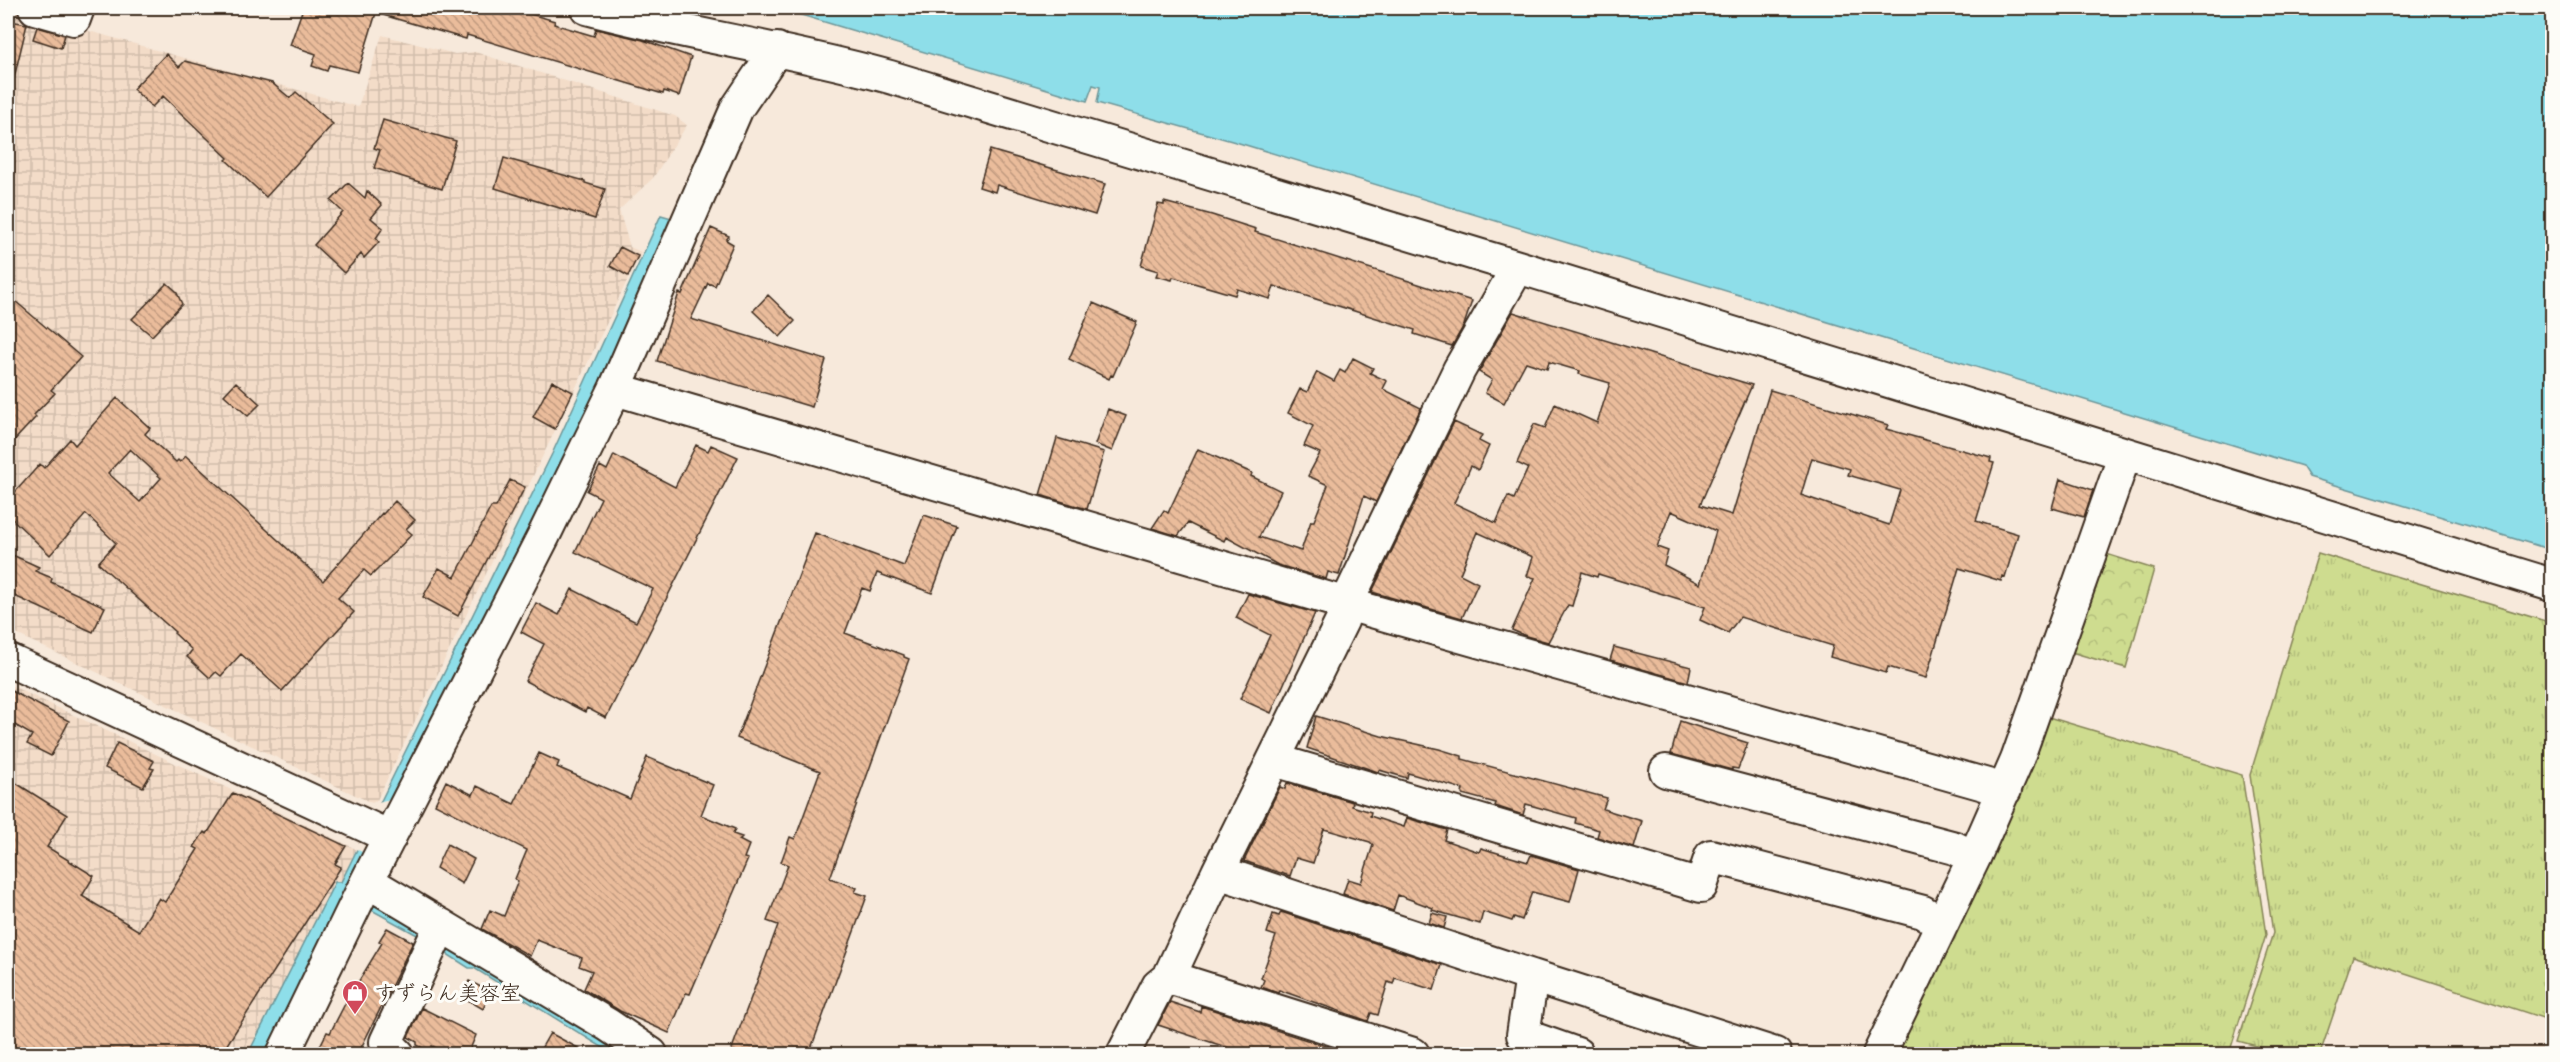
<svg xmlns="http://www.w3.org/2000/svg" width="2560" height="1062" font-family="'Shantell Sans','Klee One',sans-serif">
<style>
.industrial{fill:url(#industrial-grid)}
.grass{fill:url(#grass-tufts);stroke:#848356;stroke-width:1.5}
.forest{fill:url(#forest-crowns);stroke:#848356;stroke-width:1.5}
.water{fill:#8edee9;stroke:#6d9698;stroke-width:1.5}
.pier{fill:#f7e9db}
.building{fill:url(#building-back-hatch);stroke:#3b2a1e;stroke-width:1.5;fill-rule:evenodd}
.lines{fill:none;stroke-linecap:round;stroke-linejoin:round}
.minor-casing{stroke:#3b2a1e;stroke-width:36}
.minor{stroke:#fdfcf7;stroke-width:32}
.labels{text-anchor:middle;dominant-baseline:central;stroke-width:6;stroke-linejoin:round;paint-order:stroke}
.poi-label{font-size:21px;fill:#3b2a1e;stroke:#fdfcf7;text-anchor:start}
</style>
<defs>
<pattern id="industrial-grid" width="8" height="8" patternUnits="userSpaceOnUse" patternTransform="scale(1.5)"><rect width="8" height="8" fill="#f3dcc8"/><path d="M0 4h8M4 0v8" fill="none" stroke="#d1bdab"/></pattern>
<pattern id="grass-tufts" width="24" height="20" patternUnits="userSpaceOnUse" patternTransform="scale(1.5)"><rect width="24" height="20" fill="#cedc8f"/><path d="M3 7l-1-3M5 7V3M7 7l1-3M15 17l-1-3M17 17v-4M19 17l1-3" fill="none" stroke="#b2bd7b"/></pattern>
<pattern id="forest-crowns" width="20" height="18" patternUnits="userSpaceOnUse" patternTransform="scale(1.5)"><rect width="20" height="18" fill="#cedc8f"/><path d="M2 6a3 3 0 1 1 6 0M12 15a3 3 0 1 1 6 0" fill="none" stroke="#b2bd7b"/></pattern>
<pattern id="building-back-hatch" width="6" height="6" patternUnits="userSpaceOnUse" patternTransform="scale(1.5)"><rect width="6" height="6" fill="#eabc9b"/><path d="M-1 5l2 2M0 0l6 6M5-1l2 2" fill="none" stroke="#bf997e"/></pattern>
</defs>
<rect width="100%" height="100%" fill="#f7e9db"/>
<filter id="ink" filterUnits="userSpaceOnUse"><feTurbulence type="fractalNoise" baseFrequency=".0167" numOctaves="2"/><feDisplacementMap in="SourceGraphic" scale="12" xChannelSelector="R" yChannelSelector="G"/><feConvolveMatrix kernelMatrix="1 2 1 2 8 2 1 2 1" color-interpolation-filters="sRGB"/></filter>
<g filter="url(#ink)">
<!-- industrial -->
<path class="industrial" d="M8 8 358 107 382 35 455 54 475 52 675 116 687 125 653 178 619 210 630 247 641 252 377 800 372 803 8 630Z
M8 684 356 849 341 882 335 883 248 1054H8Z"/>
<!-- grass -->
<path class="grass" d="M2318 553 2552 623V1021L2353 956 2320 1054H2286L2238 1041 2273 933 2250 775Z
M2045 716 2242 775 2266 935 2229 1054H1893Z"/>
<!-- forest -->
<path class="forest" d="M2100 552 2154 569 2126 668 2064 650Z"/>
<!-- water -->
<path class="water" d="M778 8H2552V550L2309 477 2302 466 1239 143 1097 103 1100 87 1093 85 1087 101Z
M661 215 675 219 563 462 353 888 633 1054H613L474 968H469L419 936 348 897 274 1054H248L335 882H341L552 454Z"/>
<!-- pier -->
<path class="pier" d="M399 797 370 856 354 848 375 804Z"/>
<!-- building -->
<path class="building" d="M303 8H510L555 21 554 24 594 36 596 29 643 40 691 57 679 96 664 91 663 94 467 35 466 39 376 13 358 72 329 65 327 71 312 66 316 54 290 45Z
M10 21 27 24 14 78 8 77V31Z
M37 27 65 35 61 48 33 39Z
M166 54 179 67 185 61 272 83 290 98 296 92 333 124 266 197 226 160 228 158 163 96 152 107 133 89Z
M383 120 456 141 442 189 374 168 380 150 374 148Z
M990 150 1105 184 1095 215 997 185 995 192 979 187Z
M504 158 585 181V183L605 189 595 219 495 188Z
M348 183 365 198 367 191 382 205 371 218 383 228 376 238 379 242 364 258 361 254 344 273 314 245 343 212 331 201Z
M1164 202 1212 215 1256 229 1255 232 1472 301 1464 325 1452 346 1414 334 1415 330 1274 286 1270 299 1237 289 1235 295 1173 277 1172 280 1156 276 1158 271 1141 266 1158 204 1164 205Z
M711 228 729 236 726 240 733 244 715 286 708 283 691 319 826 360 812 407 657 361 679 293 682 294Z
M620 247 638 256 628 276 610 266Z
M167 283 176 291 182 304 152 336 132 319Z
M8 295 81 357 51 390 55 393 34 415 36 417 8 447Z
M768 295 795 321 780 337 753 311Z
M1093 303 1137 322 1113 376 1111 375 1109 379 1069 359Z
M1513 312 1752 385 1700 505 1732 515 1770 390 1888 425 1886 429 1991 458 1990 462 1994 463 1976 521 2018 534 2005 577 2002 576 2001 581 1959 568 1926 678 1888 667 1886 673 1830 657 1833 646 1740 617 1728 633 1700 620 1705 607 1598 574 1597 577 1582 572 1572 606 1568 605 1548 642 1526 636 1512 630 1535 578 1527 576 1533 557 1477 532 1460 574 1478 583 1462 618 1372 592 1454 422 1482 435 1479 441 1489 446 1478 470 1471 466 1454 503 1496 523 1508 496 1514 499 1528 468 1517 463 1534 424 1545 428 1555 404 1597 423 1610 383 1579 374 1580 371 1549 362 1547 369 1526 362 1504 403 1485 393 1492 380 1479 372ZM1812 458 1850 469 1848 475 1900 490 1889 525 1801 495ZM1671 511 1716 531 1700 584 1664 565 1668 551 1657 547Z
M1353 358 1373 368 1370 373 1387 381 1383 389 1421 408 1376 502 1364 496 1339 575 1328 572 1326 579 1278 565 1226 537 1224 541 1188 523 1178 536 1152 528 1164 510 1168 513 1198 449 1252 473 1251 476 1281 491 1259 537 1301 551 1311 521H1314L1328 485 1308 476 1320 453 1304 446 1313 426 1288 413 1300 389 1307 392 1317 372 1334 381 1340 370 1345 373Z
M552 381 573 392 555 429 533 417Z
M236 382 260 404 248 416 224 395Z
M117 398 150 428 145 434 176 462 178 460 180 462 186 456 323 581 382 513 383 514 395 501 415 520 406 529 412 534 390 557 371 576 364 570 338 598 354 612 282 691 241 654 221 676 216 672 210 678 187 657 192 650 174 633 175 632 98 563 116 543 86 514 50 555 8 515V500L40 464 44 468 70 439 75 445ZM130 449 161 478 140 502 108 473Z
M1108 409 1126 416 1112 451 1095 444Z
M1057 438 1104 452 1087 509 1040 495Z
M696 445 708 451 711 445 738 457 606 718 587 708 585 712 525 681 544 644 521 632 536 603 559 615 572 589 636 622 653 589 575 552 601 498 587 491 600 466 607 470 614 455 675 487Z
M2060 479 2093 490 2084 517 2052 508Z
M510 480 525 487 458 616 423 597 439 568 455 577 491 507H496Z
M924 515 957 526 932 593 877 573 870 591 862 588 845 633 904 655V657L909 659 830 878 857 888 855 892 867 896 809 1054H730L778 925 767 921 788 865 781 862 790 837 795 839 820 771 737 738 815 533 904 566Z
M8 553 39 567 35 571 52 578 51 582 105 607 93 632 8 593Z
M1248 594 1315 613 1271 713 1240 699 1270 635 1236 618Z
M1614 647 1691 667 1688 682 1610 660Z
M8 689 69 721 51 756 27 744 32 735 8 721Z
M1316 716 1381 736 1439 749 1462 756V759L1607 798 1603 809 1642 821 1634 848 1597 837 1599 830 1575 823 1576 818 1526 804 1523 815 1495 806 1496 803 1462 794 1463 789 1408 773 1407 778 1379 770 1378 772 1307 748Z
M1680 721 1748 743 1738 769 1732 768V770L1671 754Z
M117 743 154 761 150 768 154 769 143 787 105 768Z
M539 753 559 762 557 767 630 799 647 757 713 785 701 815 735 829 733 834 742 837 739 840 749 845 744 858 748 859 690 994 686 993 669 1033 620 1011 584 989 592 971 579 966 582 958 537 940 530 956 482 929 490 910 504 916 518 881 515 879 527 850 435 804 446 781 473 795 477 786 514 804Z
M8 778 67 815 47 847 94 876 82 896 139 931 159 898 165 902 198 849 194 847 204 832 207 834 233 793 346 846 335 864 341 867 221 1054H8Z
M1287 783 1353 802 1352 806 1371 812 1370 816 1404 827 1407 818 1447 830 1444 840 1479 852 1481 848 1528 862 1531 855 1579 869 1570 902 1532 892 1522 920 1514 917 1512 921 1483 912 1480 924 1432 910 1433 908 1398 895 1393 911 1343 894 1348 879 1361 883 1373 845 1370 842 1324 829 1313 863 1296 858 1290 876 1244 861 1280 787 1285 789Z
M447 844 474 859 462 884 436 868Z
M1281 912 1442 965 1434 990 1395 978 1393 984 1388 982 1378 1015 1371 1013 1368 1021 1279 990 1278 993 1261 987 1264 980 1261 978 1276 936 1267 933 1273 914 1279 916Z
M1432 913 1447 917 1444 928 1429 923Z
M387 928 413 942 358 1054H316L327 1032 330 1033 346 1002 382 943 379 941Z
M469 981 491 992 483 1009 461 996Z
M1170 1002 1200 1012 1201 1006 1341 1051 1340 1054H1252L1235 1050 1158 1025Z
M422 1008 476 1035 468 1054 455 1048 452 1054H449L432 1046 430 1052 417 1045V1042L408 1037Z
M550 1033 589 1054H538Z"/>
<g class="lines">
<defs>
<path id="minor" d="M35 8 74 19 78 8
M587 8C687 35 790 49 890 77L1518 267 2552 585
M615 389 1354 606 2005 790
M8 660 390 837
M1274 760 1701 886 1711 856 1923 912 1942 924
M1666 771 1955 848 1974 858
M1218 872 1532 976 1523 1035 1577 1054
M367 881 608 1025 651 1054
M1532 976 1775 1054
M1169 977 1413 1054
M283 1054 367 881 544 535 615 389 737 108 777 49
M398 1054 386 1042 441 925
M1123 1054 1158 986 1169 977 1218 872 1342 621 1350 596 1459 370 1518 267
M1879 1054 1974 858 2017 760 2125 454"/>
</defs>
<!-- minor casing -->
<use href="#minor" class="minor-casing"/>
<!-- minor -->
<use href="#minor" class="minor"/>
</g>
</g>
<!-- icons -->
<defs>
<symbol id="shop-pin" viewBox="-11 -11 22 30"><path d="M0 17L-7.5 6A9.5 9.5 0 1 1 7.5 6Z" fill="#d1495b" stroke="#fdfcf7"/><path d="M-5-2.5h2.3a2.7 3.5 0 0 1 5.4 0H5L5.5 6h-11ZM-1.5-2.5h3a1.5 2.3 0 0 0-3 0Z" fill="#fff"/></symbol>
</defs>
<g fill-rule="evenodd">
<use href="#shop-pin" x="340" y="978" width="30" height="40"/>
</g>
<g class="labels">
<!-- poi labels -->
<g class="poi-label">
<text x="374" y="993">すずらん美容室</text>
</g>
</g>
<!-- margin -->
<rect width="2560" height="1062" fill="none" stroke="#fdfcf7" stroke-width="30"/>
<rect x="15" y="15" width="2530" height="1032" fill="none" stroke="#3b2a1e" stroke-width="2" filter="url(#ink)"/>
</svg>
